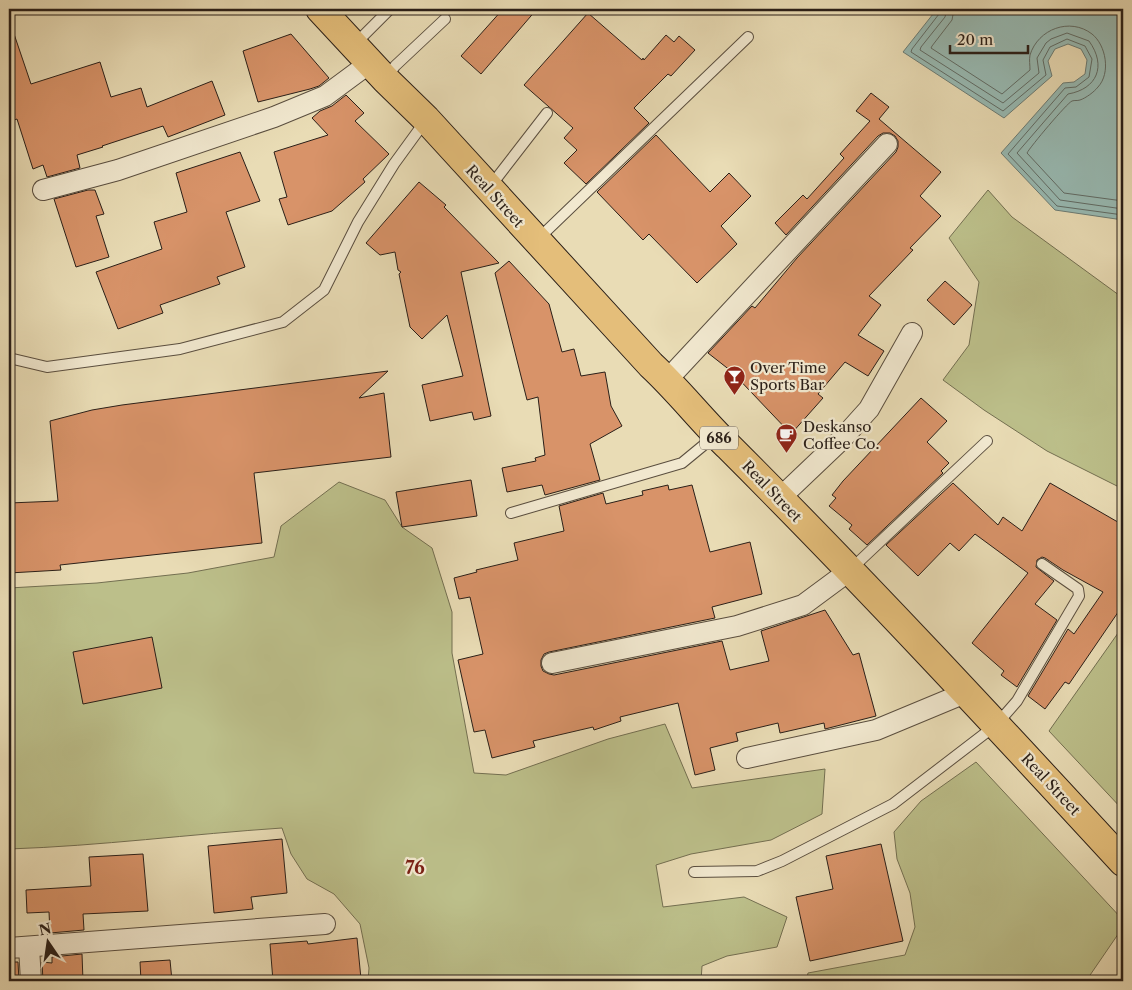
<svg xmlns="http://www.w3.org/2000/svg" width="1132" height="990" font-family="'Libre Caslon Text',serif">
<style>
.green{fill:#bcbf8a;stroke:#736f51}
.water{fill:#98bab3;stroke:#6c7c75}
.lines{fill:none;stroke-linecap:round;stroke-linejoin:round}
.shore{stroke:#616c66;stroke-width:1}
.building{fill:#d89369;stroke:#2a1f18}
.lane-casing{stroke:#5a4e3f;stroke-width:12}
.street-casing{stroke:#5a4e3f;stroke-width:22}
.primary-casing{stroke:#2a1f18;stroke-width:30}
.lane{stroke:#f1e8cf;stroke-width:10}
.street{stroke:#f1e8cf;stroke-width:20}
.primary{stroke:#e4be7a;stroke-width:28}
.labels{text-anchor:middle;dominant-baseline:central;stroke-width:4.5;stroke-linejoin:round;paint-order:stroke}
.shield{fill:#f1e8cf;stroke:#665b4f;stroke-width:1}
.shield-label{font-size:14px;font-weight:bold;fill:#2a1f18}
.street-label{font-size:15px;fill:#2a1f18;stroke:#f1e8cf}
.poi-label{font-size:15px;fill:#2a1f18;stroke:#f1e8cf;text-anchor:start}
.quarter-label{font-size:18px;font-weight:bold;fill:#7a1f14;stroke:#f1e8cf}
</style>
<rect width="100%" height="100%" fill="#e9dcb5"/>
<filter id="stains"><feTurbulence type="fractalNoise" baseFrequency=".004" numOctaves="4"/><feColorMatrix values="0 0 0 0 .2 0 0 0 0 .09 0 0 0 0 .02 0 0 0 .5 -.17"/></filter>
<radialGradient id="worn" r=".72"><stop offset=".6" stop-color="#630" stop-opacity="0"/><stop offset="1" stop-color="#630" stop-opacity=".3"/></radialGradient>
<!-- green -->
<path class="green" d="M988 190 1012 217 1123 298V489L1047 451 984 410 943 380 969 345 979 282 949 238Z
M339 482 385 500 402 527 432 548 452 612V653L474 773 506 775 608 739 665 724 692 788 825 769 822 814 771 840 691 854 656 865 663 907 744 897 787 917 777 947 727 956 702 966 701 981H368L369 968 360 924 334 894 307 879 291 854 282 828C191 834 100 846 9 849V588L97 583 188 573 274 557 281 526Z
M1123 626V810L1049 731Z
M976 762 1123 920V927L1086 981H806L808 973 905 955 915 927 910 893 897 859 894 832 921 801Z"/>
<!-- water -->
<path class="water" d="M937 9H1123V220L1055 210 1001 153 1063 83 1074 82 1085 74 1087 60 1081 49 1068 44 1055 49 1048 61 1052 76 1004 118 903 52Z"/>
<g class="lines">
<!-- shore -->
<path class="shore" d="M941 9 939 14 912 49 911 52 1003 111 1046 75 1043 60 1050 47 1067 39 1085 46 1092 59 1089 77 1076 87 1065 88 1008 154 1057 206 1123 215
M947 9 945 17 921 47 920 50 1003 103 1039 73 1037 58 1046 43 1051 39 1067 33 1089 41C1107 66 1097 89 1068 94L1017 153 1060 200 1123 209
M954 9 952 20 932 46 931 48 1002 94 1030 70C1030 65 1029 60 1030 55 1038 29 1070 17 1092 34 1106 45 1111 73 1098 87 1094 92 1086 98 1080 100 1077 101 1075 100 1072 101 1067 103 1030 147 1027 153L1064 193 1123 201"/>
</g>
<!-- building -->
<path class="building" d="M503 9H537L481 74 461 56Z
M588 13 642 60 643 58 644 60 666 35 674 42 679 36 695 50 671 76 668 74 634 108 649 123 586 184 564 163 577 150 564 138 573 128 524 85Z
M9 28H12L31 84 100 62 111 97 141 88 147 107 212 81 225 115 168 137 163 126 102 146 103 147 77 155 80 168 47 177 43 165 33 169 17 119 9 122Z
M291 34 329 78 319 86 310 89 258 102 243 51Z
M871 93 889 107 879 119 941 172 920 196 941 216 910 248 913 250 869 296 881 305 858 335 884 351 868 376 845 362 818 394 823 398 791 434 731 371 708 353 752 306 755 308 797 258 896 152 898 147V141L895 136 890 133H883L878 136 786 235 775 223 803 195 807 199 844 158 840 154 870 121 856 111Z
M346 95 364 113 355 121 389 154 363 179 365 182 332 211 288 225 279 199 287 197 274 152 328 135 312 118 320 111 332 106Z
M656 135 710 192 729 173 751 196 721 226 737 244 697 283 649 234 643 240 597 192Z
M240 152 260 201 226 212 245 267 217 277 220 284 160 305 163 313 118 329 96 272 162 249 154 222 187 212 176 173Z
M419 182 446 205 444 207 499 263 461 272 491 416 474 420 472 412 430 421 422 385 463 376 447 315 422 339 410 327 399 274 401 272 398 270 395 252 380 255 366 243Z
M88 190H95L104 214 96 216 109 257 76 267 54 199Z
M509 261 549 304 562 352 574 349 581 376 605 372 611 406 622 426 590 444 600 480 545 495 542 485 507 492 502 468 536 461 535 458 545 455 538 397 527 400 495 273Z
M945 281 972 305 954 325 927 300Z
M388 371 359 398 384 393 391 457 254 473 262 543 60 565 61 570 9 573V503L58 501 50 421 92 410 122 405Z
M921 398 947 421 927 442 949 463 941 471 943 473 867 545 849 529 852 525 829 506 836 498 832 495 843 481Z
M471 480 477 516 402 527 396 492Z
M953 483 998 525 1003 517 1022 531 1050 483 1123 525V605L1069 684 1065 682 1045 709 1028 696 1068 629 1074 634 1103 592 1063 570 1045 558 1042 557 1037 560 1036 567 1054 581 1035 604 1057 620 1017 687 1001 675 1004 671 972 643 1028 573 975 534 959 551 950 543 918 576 886 545Z
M668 485 669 490 692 485 710 552 750 542 762 594 712 607 715 618 549 652 544 654 541 660V666L543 671 549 674 554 675 722 641 730 670 769 661 761 631 825 610 853 655 859 653 876 716 825 729 824 723 780 733 778 723 736 733 738 741 710 748 715 770 695 775 678 703 620 717 621 721 594 730 593 727 533 741 535 747 492 758 485 730 474 732 458 660 483 654 470 597 459 599 454 578 477 572 476 570 518 560 514 543 564 531 559 506 603 493 606 504 643 495 642 491Z
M152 637 162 688 83 704 73 652Z
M282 839 287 893 251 897 253 909 214 913 208 846Z
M881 844 903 941 810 961 796 897 833 889 826 856Z
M143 854 148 911 83 914 84 930 50 933 49 912 27 913 26 890 91 886 89 857Z
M357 938 361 979 341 981H273L270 944 307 941 308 944Z
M82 954 83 981H43L42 962 52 963V957Z
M170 960 172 981H141L140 962Z
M9 962H18L19 981H9Z"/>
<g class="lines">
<defs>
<path id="lane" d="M355 44 390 9
M386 79 395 66 445 19
M489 188 547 113
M537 240 748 37
M9 358 47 367 180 349 283 322 324 290 358 222 394 164 426 120
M511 513 682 463 716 435
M850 570 987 441
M694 872 757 871 782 861 893 804 996 725 1017 701 1079 596 1078 589 1042 564"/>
<path id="street" d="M43 190 118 170 274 117 325 96 371 62
M667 380 887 144
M780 498 842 439 869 409 912 333
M552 663 737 626 803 605 849 571
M747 758 876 730 965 693
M29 947 31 981
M9 948 325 924"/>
<path id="primary" d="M320 9 386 80 426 119 651 365C679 391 702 421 729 447 864 582 994 722 1123 862"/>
</defs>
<!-- lane casing -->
<use href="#lane" class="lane-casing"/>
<!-- street casing -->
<use href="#street" class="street-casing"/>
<!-- primary casing -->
<use href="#primary" class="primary-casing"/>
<!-- lane -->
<use href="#lane" class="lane"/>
<!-- street -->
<use href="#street" class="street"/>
<!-- primary -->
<use href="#primary" class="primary"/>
</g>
<!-- icons -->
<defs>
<symbol id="bar-pin" viewBox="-11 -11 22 30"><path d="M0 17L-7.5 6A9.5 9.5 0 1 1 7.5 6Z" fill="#8f2418" stroke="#f1e8cf"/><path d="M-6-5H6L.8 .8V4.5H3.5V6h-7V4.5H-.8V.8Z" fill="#fff"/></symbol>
<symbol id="cafe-pin" viewBox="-11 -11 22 30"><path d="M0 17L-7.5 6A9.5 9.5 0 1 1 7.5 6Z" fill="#8f2418" stroke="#f1e8cf"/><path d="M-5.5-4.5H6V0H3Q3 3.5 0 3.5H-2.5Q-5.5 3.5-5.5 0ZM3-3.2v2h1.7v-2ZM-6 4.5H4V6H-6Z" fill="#fff"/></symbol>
</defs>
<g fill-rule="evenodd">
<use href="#bar-pin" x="722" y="364" width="25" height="34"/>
<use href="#cafe-pin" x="774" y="422" width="25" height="34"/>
</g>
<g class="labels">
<!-- shield labels -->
<rect class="shield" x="700" y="426.5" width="38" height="23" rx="4"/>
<g class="shield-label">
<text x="719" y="438">686</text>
</g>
<!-- street labels -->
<g class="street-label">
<text transform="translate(495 196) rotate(48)">Real Street</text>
<text transform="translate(772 491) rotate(46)">Real Street</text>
<text transform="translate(1051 784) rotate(47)">Real Street</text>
</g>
<!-- poi labels -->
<g class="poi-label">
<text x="750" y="367">Over Time<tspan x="750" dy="17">Sports Bar</tspan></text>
<text x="803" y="426">Deskanso<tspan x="803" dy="17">Coffee Co.</tspan></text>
</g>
<!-- quarter labels -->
<g class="quarter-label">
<text x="415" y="868">76</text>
</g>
</g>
<!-- margin -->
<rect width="1132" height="990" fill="none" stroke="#e9dcb5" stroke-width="30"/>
<rect x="10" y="10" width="1112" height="970" fill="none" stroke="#2a1f18" stroke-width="2.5"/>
<rect x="15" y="15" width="1102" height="960" fill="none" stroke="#2a1f18"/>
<!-- north arrow -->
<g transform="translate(48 942) rotate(347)" stroke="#f1e8cf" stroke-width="4" paint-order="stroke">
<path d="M0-4L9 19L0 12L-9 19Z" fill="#2a1f18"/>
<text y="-8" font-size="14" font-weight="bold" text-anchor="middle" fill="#2a1f18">N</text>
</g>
<!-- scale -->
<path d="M950 45v8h78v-8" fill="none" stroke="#2a1f18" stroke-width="2.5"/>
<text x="957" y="45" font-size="15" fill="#2a1f18" stroke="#f1e8cf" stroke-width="4" paint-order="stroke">20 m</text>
<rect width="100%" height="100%" filter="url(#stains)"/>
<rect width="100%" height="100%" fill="url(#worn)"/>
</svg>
